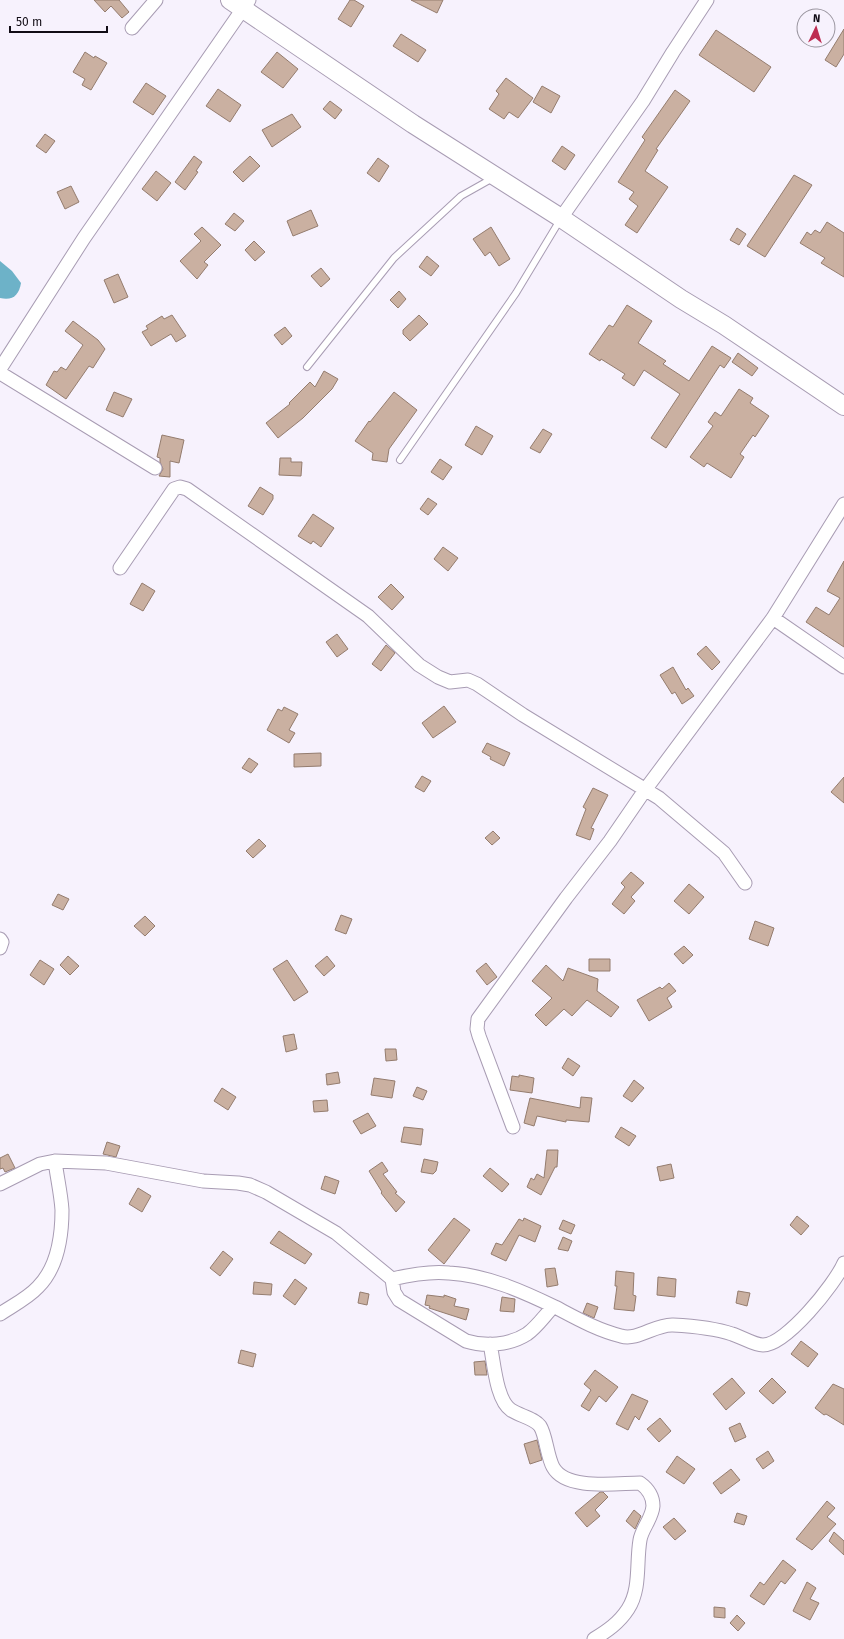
<svg xmlns="http://www.w3.org/2000/svg" width="844" height="1639" font-family="'Fira Sans',sans-serif">
<style>
.water{fill:#6db2c8}
.building{fill:#cab0a1;stroke:#947c6e}
.lines{fill:none;stroke-linecap:round;stroke-linejoin:round}
.service-casing{stroke:#a89cb3;stroke-width:8}
.minor-casing{stroke:#a89cb3;stroke-width:15}
.secondary-casing{stroke:#a89cb3;stroke-width:20}
.service{stroke:#fff;stroke-width:6}
.minor{stroke:#fff;stroke-width:13}
.secondary{stroke:#fff;stroke-width:18}
</style>
<rect width="100%" height="100%" fill="#f7f2fd"/>
<!-- water -->
<path class="water" d="M0 261 12 271 21 283C19 295 13 301 0 298Z"/>
<!-- building -->
<path class="building" d="M94 0H119L129 12 122 18 111 6 105 12Z
M350 0H354L364 6 351 27 338 19Z
M411 0H443L437 13Z
M844 29V54L836 67 825 60Z
M716 30 771 67 754 92 699 55Z
M401 34 426 50 418 62 393 46Z
M85 52 94 58 95 56 107 63 91 90 82 85 85 79 73 72Z
M277 52 298 69 283 88 261 72Z
M506 78 533 98 518 118 509 112 504 119 489 109 499 94 496 91Z
M146 83 166 96 153 115 133 102Z
M542 86 560 96 551 113 533 102Z
M218 89 241 105 230 122 206 106Z
M675 90 690 101 656 149 658 150 645 171 668 187 637 233 625 225 638 206 629 199 634 192 618 182 645 140 642 137Z
M330 101 342 110 335 119 323 109Z
M292 114 301 127 272 147 262 130Z
M45 134 55 141 46 153 36 146Z
M562 146 575 155 565 170 552 161Z
M194 156 202 162 196 171 198 172 185 190 175 182Z
M250 156 260 166 243 182 233 172Z
M378 158 389 166 379 182 367 173Z
M156 171 171 183 157 201 142 189Z
M794 175 812 185 765 257 747 246Z
M71 186 79 202 65 209 57 192Z
M311 210 318 226 293 236 287 221Z
M234 213 244 221 235 231 225 224Z
M827 222 844 233V277L821 263 825 258 800 243 807 232 811 235 815 230 820 233Z
M202 227 221 245 204 262 208 265 197 279 180 261 201 241 194 234Z
M491 227 510 259 499 266 490 252 485 256 473 239Z
M737 228 746 234 739 245 730 240Z
M254 241 265 252 255 261 245 250Z
M427 256 439 266 431 276 419 267Z
M321 268 330 279 321 287 311 276Z
M118 274 128 297 114 303 104 280Z
M399 291 406 299 398 308 390 300Z
M627 305 652 321 638 343 666 361 663 364 689 381 712 346 731 358 724 368 720 365 666 448 651 438 680 394 644 370 634 386 622 378 625 374 601 359 600 361 589 354 609 325 613 327Z
M172 315 186 336 176 342 171 334 151 346 142 332 148 329 146 326 162 316 164 319Z
M419 315 428 324 410 341 403 334V330Z
M73 321 98 340 105 349 93 368 89 366 66 399 46 385 54 371 57 372 61 367 66 370 83 345 65 331Z
M285 327 292 336 282 345 274 335Z
M738 353 758 368 752 376 732 362Z
M324 371 338 379 332 389 303 418 278 438 266 423 290 404 289 403 310 382 315 387Z
M739 389 753 398 750 403 769 416 755 437 753 435 740 454 744 457 731 478 707 463 704 467 690 457 713 426 708 422 715 412 721 416Z
M114 392 132 399 123 417 106 410Z
M394 392 417 410 389 449 387 462 372 460 373 453 355 441 369 421 370 422Z
M476 426 493 436 482 455 465 445Z
M543 429 552 434 540 453 530 448Z
M162 435 184 440 179 463 170 461V477L159 476 163 469 160 462V458L157 457Z
M280 458H291V462H302L301 476 279 475Z
M440 459 452 467 443 480 431 472Z
M260 487 273 495V499L263 515 248 506Z
M428 498 437 504 428 515 420 509Z
M313 514 334 528 321 547 313 541 311 544 298 536Z
M443 547 458 558 448 571 434 559Z
M844 561V647L806 622 816 607 829 615 840 598 827 591Z
M142 583 155 591 143 611 130 604Z
M391 584 404 597 392 610 378 597Z
M337 634 348 649 337 657 326 642Z
M386 645 395 653 381 671 372 664Z
M706 646 720 662 712 670 697 654Z
M673 667 686 690 688 688 694 696 682 704 675 692 672 694 660 675Z
M444 706 456 722 433 738 422 723Z
M284 707 298 714 289 730 295 733 289 743 267 730 278 709 282 711Z
M487 743 510 753 504 766 490 759 491 757 482 752Z
M321 753V766L294 767V754Z
M249 758 258 764 251 773 242 768Z
M422 776 431 781 424 792 415 787Z
M844 777V803L831 792Z
M593 788 608 795 591 828 594 829 590 840 576 835 586 809 583 807Z
M493 831 500 838 492 845 485 838Z
M259 839 266 846 253 858 246 851Z
M631 872 644 883 631 897 635 901 624 914 612 904 625 887 621 883Z
M689 884 704 897 689 914 674 901Z
M58 894 69 899 63 910 52 905Z
M341 915 352 919 346 934 335 930Z
M145 916 155 926 145 936 134 926Z
M755 921 774 928 768 946 749 939Z
M684 946 693 955 683 964 674 954Z
M68 956 79 966 70 975 60 965Z
M327 956 335 966 324 976 315 966Z
M589 959H610V971H589Z
M40 960 54 969 44 985 30 975Z
M287 960 308 992 294 1001 273 969Z
M486 963 497 977 487 985 476 971Z
M546 965 563 981 568 968 598 979 597 991 619 1007 611 1017 587 1000 572 1016 564 1009 546 1026 535 1015 552 998 532 981Z
M669 983 676 991 667 998 672 1007 649 1021 637 1000 660 987 662 989Z
M294 1034 297 1049 286 1052 283 1036Z
M385 1049H396L397 1060 386 1061Z
M568 1058 580 1066 573 1076 562 1068Z
M338 1072 340 1083 327 1085 326 1074Z
M519 1075 534 1078 532 1093 510 1090 512 1076 519 1077Z
M374 1078 395 1081 392 1098 371 1095Z
M634 1080 644 1088 632 1102 623 1096Z
M417 1087 427 1091 423 1100 413 1096Z
M222 1088 236 1097 228 1110 214 1101Z
M581 1097 592 1098 589 1122 566 1120V1122L537 1116 534 1126 524 1123 530 1098 580 1108Z
M327 1100 328 1111 314 1112 313 1101Z
M368 1113 376 1126 361 1134 353 1121Z
M404 1127 423 1129 421 1145 401 1142Z
M621 1127 636 1136 629 1146 615 1137Z
M107 1142 120 1146 116 1157 103 1154Z
M547 1150H558L557 1167H555L541 1195 527 1187 531 1178 534 1180 537 1174 544 1178Z
M8 1154 15 1168 5 1172 3 1168 0 1169V1158Z
M424 1159 438 1162 436 1171 433 1174 421 1172Z
M382 1162 388 1171 383 1174 397 1192 395 1193 405 1202 396 1212 381 1193 382 1192 369 1171Z
M671 1164 674 1178 660 1181 657 1167Z
M490 1168 509 1184 502 1192 483 1176Z
M325 1176 339 1181 335 1194 321 1189Z
M138 1188 151 1196 142 1212 129 1204Z
M797 1216 809 1226 801 1235 790 1225Z
M454 1218 470 1230 444 1264 428 1250Z
M524 1218 541 1226 535 1242 519 1235 506 1261 491 1254 496 1243 502 1245 519 1219 523 1221Z
M563 1220 575 1225 571 1234 559 1229Z
M279 1231 312 1254 305 1264 270 1243Z
M563 1237 572 1241 568 1251 558 1249Z
M223 1251 233 1259 220 1276 210 1268Z
M555 1268 558 1285 547 1287 545 1269Z
M616 1271 634 1273 633 1295 636 1296 634 1311 614 1309 617 1286H615Z
M658 1277 676 1279 675 1297 657 1295Z
M295 1279 307 1288 295 1305 283 1296Z
M254 1282 272 1284 271 1295 253 1294Z
M738 1291 750 1293 747 1306 736 1303Z
M360 1292 369 1294 367 1305 358 1303Z
M427 1295 444 1297V1295L456 1299 454 1306 469 1309 466 1320 429 1308 430 1306 425 1305Z
M502 1297 515 1299 514 1312 500 1311Z
M587 1303 598 1307 594 1318 583 1313Z
M801 1341 818 1354 808 1367 791 1354Z
M241 1350 256 1354 253 1367 238 1363Z
M485 1361 487 1375H475L474 1362Z
M595 1370 618 1387 606 1402 599 1396 589 1411 581 1406 591 1390 584 1384Z
M732 1378 745 1393 726 1410 713 1394Z
M772 1378 786 1392 773 1404 759 1391Z
M833 1384 844 1389V1425L826 1414 824 1415 815 1408Z
M632 1394 648 1401 639 1420 635 1416 628 1430 616 1424Z
M660 1418 671 1431 659 1442 647 1429Z
M740 1423 746 1437 735 1442 729 1428Z
M537 1440 542 1460 530 1464 524 1444Z
M768 1451 774 1461 763 1469 756 1459Z
M677 1456 695 1469 684 1484 666 1472Z
M731 1469 740 1480 721 1494 713 1483Z
M600 1492H603L608 1497 595 1510 600 1516 587 1527 575 1513Z
M827 1501 835 1508 827 1517 836 1524 812 1550 796 1539Z
M634 1510 641 1516 635 1529 626 1521Z
M737 1513 747 1516 744 1525 734 1522Z
M674 1518 686 1531 675 1540 663 1527Z
M834 1532 844 1541V1555L829 1541Z
M783 1560 796 1570 785 1584 781 1581 764 1605 750 1596 760 1582 764 1585Z
M807 1582 816 1588 810 1599 819 1603 810 1620 793 1611Z
M714 1607 725 1608V1618L714 1617Z
M737 1615 745 1623 738 1631 730 1623Z"/>
<g class="lines">
<defs>
<path id="service" d="M307 367 394 258 461 196 493 178
M400 460 516 293 560 220"/>
<path id="minor" d="M132 28 156 0
M561 218 643 101 673 52 707 0
M0 369 84 238 249 0
M0 373 155 468
M120 568 174 489 180 487 187 489 368 616 419 665 438 677 450 682 468 680 477 684 523 715 659 798 724 853 745 883
M773 618 844 667
M0 939 2 942 0 948
M513 1127 479 1036 477 1029 478 1019 566 898 610 841 645 790 773 618 844 504
M0 1184 40 1164 55 1161 106 1163 203 1181 238 1183 250 1185 266 1192 336 1233 392 1279 394 1292 399 1300 466 1341C485 1347 510 1345 527 1334 537 1327 545 1315 553 1307
M392 1279C409 1275 432 1271 449 1273 486 1275 522 1291 555 1307 576 1318 597 1330 621 1336 638 1341 655 1324 673 1325 692 1326 714 1328 732 1334 742 1337 754 1345 763 1345 786 1345 835 1284 844 1263
M0 1314C12 1306 28 1298 38 1287 57 1268 62 1236 62 1210 61 1194 57 1177 55 1161
M490 1344C494 1362 496 1400 511 1410 520 1416 534 1418 540 1426 546 1435 547 1456 553 1467 566 1491 617 1483 640 1483 647 1488 653 1496 653 1506 652 1519 642 1528 640 1540 636 1563 641 1589 628 1609 619 1623 607 1631 594 1639"/>
<path id="secondary" d="M230 0 413 124 561 218 681 299 724 325 844 406"/>
</defs>
<!-- service casing -->
<use href="#service" class="service-casing"/>
<!-- minor casing -->
<use href="#minor" class="minor-casing"/>
<!-- secondary casing -->
<use href="#secondary" class="secondary-casing"/>
<!-- service -->
<use href="#service" class="service"/>
<!-- minor -->
<use href="#minor" class="minor"/>
<!-- secondary -->
<use href="#secondary" class="secondary"/>
</g>
<!-- north arrow -->
<g transform="translate(816 28) rotate(4)"><circle r="19" fill="#f7f2fd" stroke="#9b96a0"/>
<path d="M0-3L7 15L0 10L-7 15Z" fill="#bd2c51"/>
<text y="-6" font-size="11" font-weight="bold" text-anchor="middle" fill="#110c15">N</text>
</g>
<!-- scale -->
<path d="M10 26v6h97v-6" fill="none" stroke="#110c15" stroke-width="2"/>
<text x="16" y="26" font-size="12" fill="#110c15" stroke="#f7f2fd" stroke-width="3" paint-order="stroke">50 m</text>
</svg>
